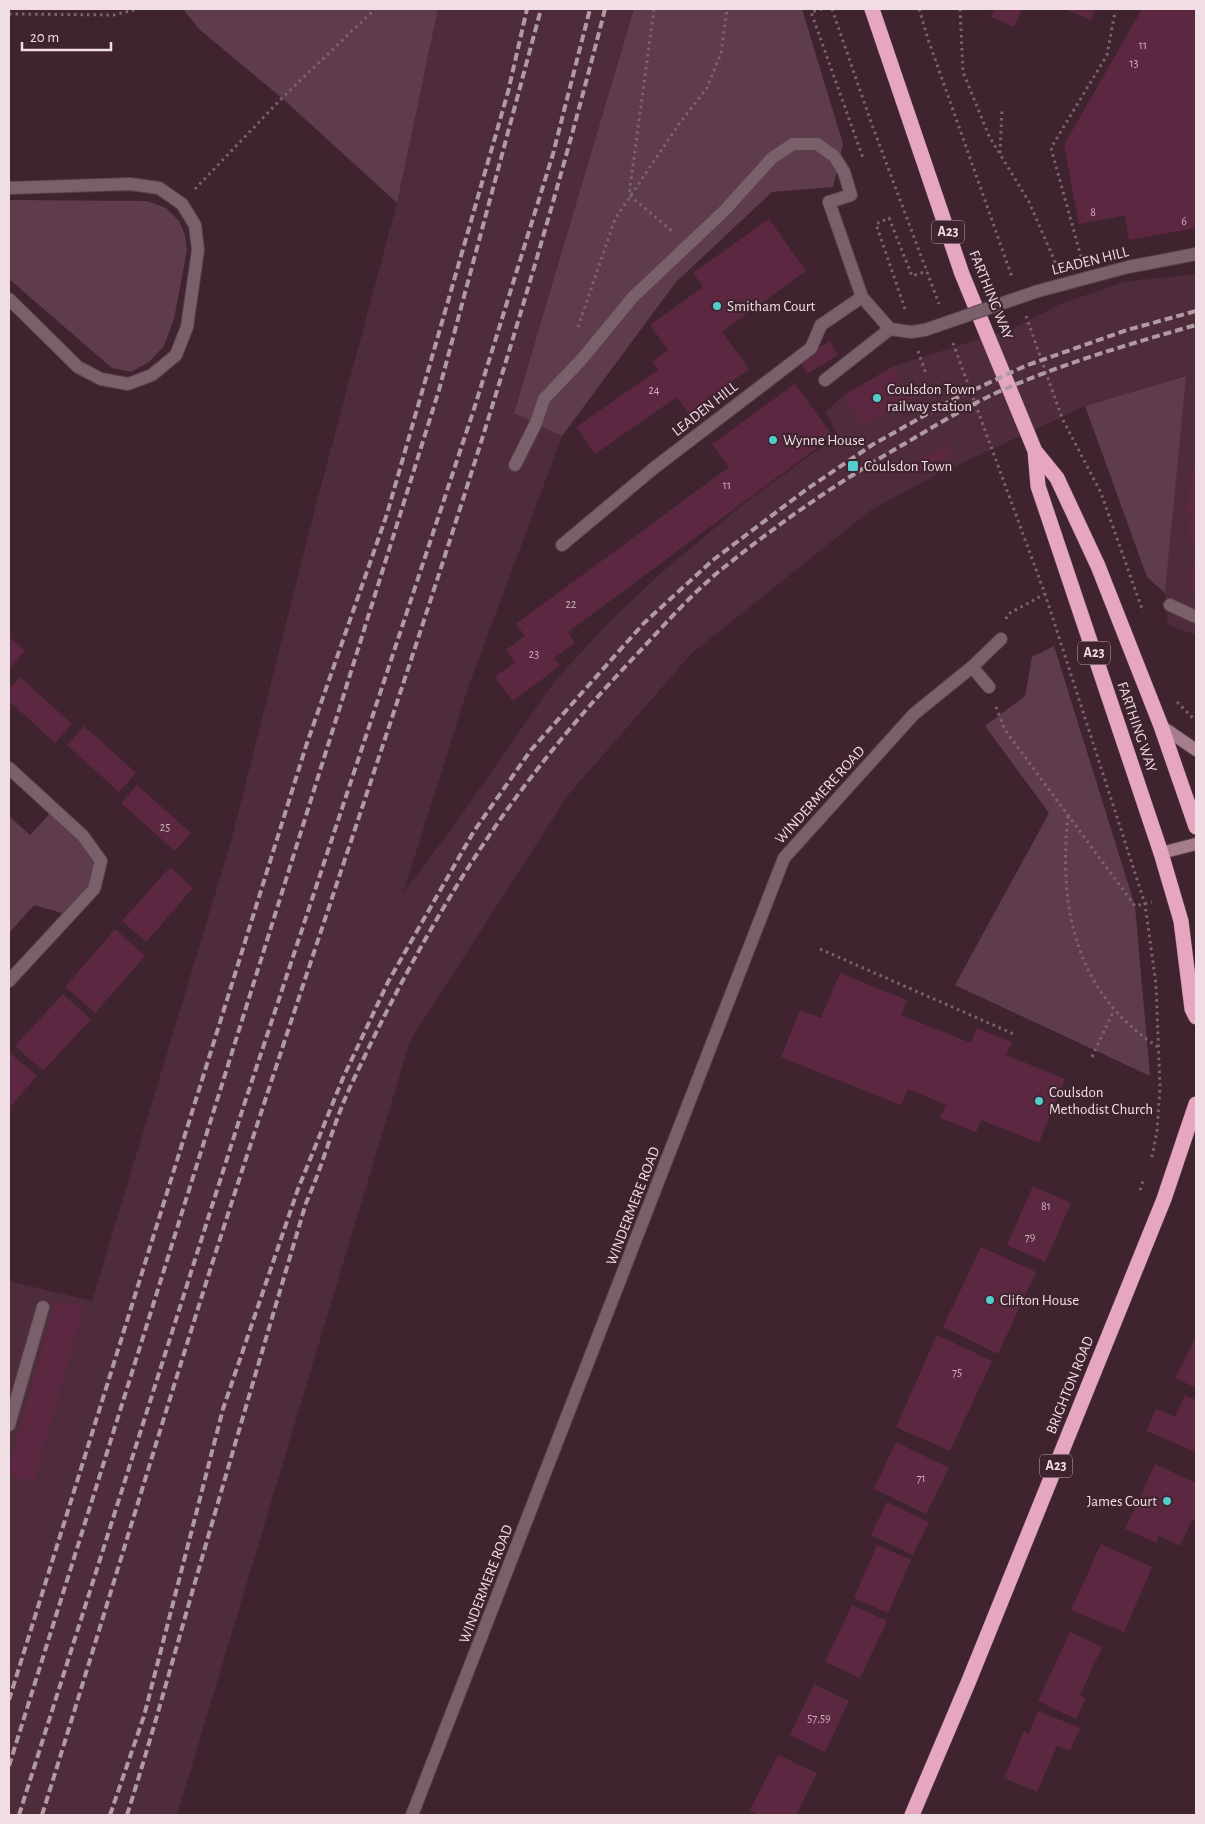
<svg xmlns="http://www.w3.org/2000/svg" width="1205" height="1824" font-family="'Alegreya Sans',sans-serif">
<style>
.built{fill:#4f2c3c}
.green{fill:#5f3c4b}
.building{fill:#5c2841}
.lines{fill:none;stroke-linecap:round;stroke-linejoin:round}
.lane-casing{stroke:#5b414c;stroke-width:14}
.street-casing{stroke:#5b414c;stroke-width:14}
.secondary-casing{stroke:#5b414c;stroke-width:14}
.highway-casing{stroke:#5b414c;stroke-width:16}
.path{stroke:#7c636d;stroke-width:3;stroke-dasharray:2.5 4;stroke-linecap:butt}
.lane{stroke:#7a606b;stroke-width:12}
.street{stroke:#7a606b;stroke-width:12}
.secondary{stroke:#a67d8d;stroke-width:12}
.highway{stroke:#e6a6c0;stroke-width:15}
.rail{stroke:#b19ba3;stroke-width:4;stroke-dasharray:8 4;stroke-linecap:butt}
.street-bridge-casing{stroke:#5b414c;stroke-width:14;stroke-linecap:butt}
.street-bridge{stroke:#7a606b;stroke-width:12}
.poi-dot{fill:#53cdca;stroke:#3f232f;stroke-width:2}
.labels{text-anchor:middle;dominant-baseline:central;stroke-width:4.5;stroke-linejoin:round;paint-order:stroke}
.number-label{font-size:12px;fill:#ccb0bc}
.shield{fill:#3f232f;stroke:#bca6ae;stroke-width:1}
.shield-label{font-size:14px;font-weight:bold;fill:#f1dee5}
.street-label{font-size:15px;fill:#f1dee5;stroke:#3f232f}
.poi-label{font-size:15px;fill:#f1dee5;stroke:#3f232f;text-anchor:start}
</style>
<rect width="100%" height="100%" fill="#3f232f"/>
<!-- built -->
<path class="built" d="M438 9H636L514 412 562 436 468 688 403 893 453 827 554 682 605 626 662 572 746 502 838 435 825 412 843 396 892 367 1014 328 1060 304 1124 282 1196 274V635L1168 625 1165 593 1185 376 1085 406 934 476 871 510 692 653 568 795 410 1041 177 1815H9V1281L92 1301 230 845 317 501 397 203Z"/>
<!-- green -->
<path class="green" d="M183 9H438L397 203 282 98 199 29Z
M634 9H802L843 144 833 187 772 192 676 282 562 436 514 413Z
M9 200 147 201 166 208 179 221 185 235 187 250 174 319 164 346 149 362 131 372 112 368 9 279Z
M1186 376 1165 593 1147 577 1085 406Z
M1054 646 1135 906 1150 1076 955 985 1049 813 985 726 1025 696 1032 657Z
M54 809 101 861 94 889 69 915 34 905 9 933V816L30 835Z"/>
<!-- building -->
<path class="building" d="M994 9H1022L1014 27 991 17Z
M1064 9H1095L1091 20Z
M1142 9H1191L1196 11V228L1129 240 1125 215 1079 224 1064 145Z
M769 219 806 271 722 332 749 369 688 413 677 397 595 454 576 427 658 370 652 362 668 350 650 325 703 287 693 273Z
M830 341 838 355 807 374 799 359Z
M892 367 911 399 863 428 843 396Z
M795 384 833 436 568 632 575 643 554 658 560 666 513 701 495 677 515 662 506 650 525 636 516 624 729 467 712 444Z
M947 443 952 455 918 473 912 463Z
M1195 457H1196V592L1190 590 1194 552 1187 528 1191 514 1186 512Z
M9 637 25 651 9 669Z
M20 677 72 724 55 743 9 701V689Z
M84 726 136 773 119 792 67 745Z
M137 785 191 833 175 851 121 803Z
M170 867 193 888 146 942 122 921Z
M115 929 145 956 95 1013 65 987Z
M840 973 907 1000 901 1015 971 1043 977 1028 1012 1042 1006 1055 1065 1079 1039 1143 981 1120 976 1132 940 1118 946 1105 908 1089 901 1105 781 1057 800 1010 821 1018Z
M63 994 91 1019 43 1071 15 1046Z
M9 1052 37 1076 9 1108Z
M1033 1186 1071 1203 1045 1262 1007 1245Z
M981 1247 1036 1272 998 1354 943 1327Z
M56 1300 84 1308 34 1482 9 1474V1467Z
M937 1335 992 1361 950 1451 896 1427Z
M1194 1340 1196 1341V1388L1175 1378Z
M1185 1395 1196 1400V1452L1146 1431 1156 1409 1175 1417Z
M896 1442 949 1468 926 1514 874 1489Z
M1155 1464 1196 1483V1522L1192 1520 1180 1546 1159 1536 1156 1543 1125 1529Z
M887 1502 929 1522 913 1555 871 1535Z
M1101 1544 1152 1567 1124 1632 1071 1610Z
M877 1545 911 1560 888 1613 854 1598Z
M852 1605 887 1621 860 1678 825 1662Z
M1070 1632 1102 1647 1080 1695 1086 1698 1076 1719 1038 1701Z
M814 1684 849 1701 825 1752 790 1735Z
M1038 1711 1080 1728 1070 1751 1057 1746 1037 1792 1004 1778 1024 1731 1029 1734Z
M778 1755 817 1773 796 1815H760L750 1810Z"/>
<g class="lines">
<defs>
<path id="lane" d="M825 380 890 329
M515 465 536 423 544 399 582 359 633 297 725 210 772 158 793 144H817L834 156 844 172 851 195 829 202
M562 545 654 468 811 348 821 325
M9 1425 43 1307"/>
<path id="street" d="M9 188 130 184 159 188 182 204 195 225 198 250 187 327 176 355 152 375 128 384 101 379 78 367 9 299
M829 202 862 297 890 329 911 332 925 330
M1038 291 1128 267 1196 254
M821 325 862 297
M1170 605 1196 617
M972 667 989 687
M9 768 83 836 101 861 94 889 9 981
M412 1815 784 858 914 714 972 667 1001 639"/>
<path id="secondary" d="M1161 726 1196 750
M1161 853 1196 844"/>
<path id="highway" d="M872 9 962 274 1035 451 1038 486 1161 853 1181 921 1192 1009 1196 1017
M1035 451 1057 478 1098 566 1161 726 1196 827
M912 1815 968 1683 1164 1199 1196 1104"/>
</defs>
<!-- lane casing -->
<use href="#lane" class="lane-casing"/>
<!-- street casing -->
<use href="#street" class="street-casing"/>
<!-- secondary casing -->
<use href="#secondary" class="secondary-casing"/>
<!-- highway casing -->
<use href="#highway" class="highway-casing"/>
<!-- path -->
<path class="path" d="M654 9 629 195 672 231
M822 9 811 12 863 158
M832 9 871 122 939 304
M919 9 929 42 1012 277
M960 9 963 72 989 136 1029 202 1056 264
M9 14 114 15 138 9
M1000 153 1002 109
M195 189 282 98 375 9
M1081 257 1051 148 1107 55 1115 12
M905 309 876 224 889 218 912 276 927 271
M1026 316 1062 418 1101 493 1143 612
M578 327 615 219 679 124 707 88 721 53 727 9
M953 343 1045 594 1145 904 1156 984 1160 1087 1157 1131 1151 1161
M918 351 926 374
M1006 619 1008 614 1045 594
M1177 702 1196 721
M996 707 1005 730 1135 906 1152 902
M1068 816C1058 908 1076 994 1158 1047
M820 949 1016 1035
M1092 1057 1114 1010
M1140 1190 1144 1178"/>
<!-- lane -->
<use href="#lane" class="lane"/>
<!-- street -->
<use href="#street" class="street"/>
<!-- secondary -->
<use href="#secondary" class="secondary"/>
<!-- highway -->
<use href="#highway" class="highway"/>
<!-- rail -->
<path class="rail" d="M9 1700 306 746 387 514 508 92 527 9
M9 1766 439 390 541 9
M19 1815 244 1105 474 409 553 154 590 9
M42 1815C115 1582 183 1348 260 1116 380 748 510 384 605 9
M110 1815 144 1716 223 1409 298 1189 343 1078 388 982 474 831 531 750 644 623 713 560 807 489 872 445 952 400 1025 366 1127 330 1196 311
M127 1815C154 1730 177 1644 202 1558 236 1440 271 1321 306 1203 324 1163 334 1120 353 1081 402 975 464 863 536 771 568 729 603 690 639 652 667 622 695 590 727 565 783 520 844 478 906 443 936 425 966 407 998 392 1061 364 1129 344 1196 325"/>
<defs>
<path id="street-bridge" d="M925 330 1038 291"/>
</defs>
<!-- street-bridge casing -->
<use href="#street-bridge" class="street-bridge-casing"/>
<!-- street-bridge -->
<use href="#street-bridge" class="street-bridge"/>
</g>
<!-- markers -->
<g class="poi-dot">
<circle cx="717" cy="306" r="5"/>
<circle cx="877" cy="398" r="5"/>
<circle cx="773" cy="440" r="5"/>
<rect x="847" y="460" width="12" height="12" rx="2.5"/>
<circle cx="1039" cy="1101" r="5"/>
<circle cx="990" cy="1300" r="5"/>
<circle cx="1167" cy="1501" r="5"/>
</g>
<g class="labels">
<!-- number labels -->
<g class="number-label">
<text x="1143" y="45">11</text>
<text x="1134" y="63">13</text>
<text x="1093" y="212">8</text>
<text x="1184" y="221">6</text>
<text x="654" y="390">24</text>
<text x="727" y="485">11</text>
<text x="571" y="604">22</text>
<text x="534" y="654">23</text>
<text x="165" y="827">25</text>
<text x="1046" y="1206">81</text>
<text x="1030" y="1237">79</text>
<text x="957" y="1372">75</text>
<text x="921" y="1478">71</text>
<text x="819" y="1718">57,59</text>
</g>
<!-- shield labels -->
<g class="shield">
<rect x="932" y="220.5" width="32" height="23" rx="4"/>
<rect x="1078" y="641.5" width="32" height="23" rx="4"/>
<rect x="1040" y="1454.5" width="32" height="23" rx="4"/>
</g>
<g class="shield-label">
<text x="948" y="232">A23</text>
<text x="1094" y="653">A23</text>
<text x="1056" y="1466">A23</text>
</g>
<!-- street labels -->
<g class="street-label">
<text transform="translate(1090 261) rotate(-14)">LEADEN HILL</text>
<text transform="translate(991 295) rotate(68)">FARTHING WAY</text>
<text transform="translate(705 409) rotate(-38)">LEADEN HILL</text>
<text transform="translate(1137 727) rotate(71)">FARTHING WAY</text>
<text transform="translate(820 795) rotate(-48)">WINDERMERE ROAD</text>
<text transform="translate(633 1206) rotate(-69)">WINDERMERE ROAD</text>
<text transform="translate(1070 1385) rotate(-68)">BRIGHTON ROAD</text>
<text transform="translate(486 1584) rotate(-69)">WINDERMERE ROAD</text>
</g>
<!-- poi labels -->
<g class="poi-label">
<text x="727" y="306">Smitham Court</text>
<text x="887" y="389">Coulsdon Town<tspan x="887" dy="17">railway station</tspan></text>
<text x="783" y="440">Wynne House</text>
<text x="864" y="466">Coulsdon Town</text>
<text x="1049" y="1092">Coulsdon<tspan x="1049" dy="17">Methodist Church</tspan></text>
<text x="1000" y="1300">Clifton House</text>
<text x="1157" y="1501" text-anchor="end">James Court</text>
</g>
</g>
<!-- border -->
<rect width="1205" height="1824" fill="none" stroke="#f1dee5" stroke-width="20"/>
<!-- scale -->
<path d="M22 42v8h89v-8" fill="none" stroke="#f1dee5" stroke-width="2.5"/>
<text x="30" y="42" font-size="15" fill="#f1dee5" stroke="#3f232f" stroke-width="4" paint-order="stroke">20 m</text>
</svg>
